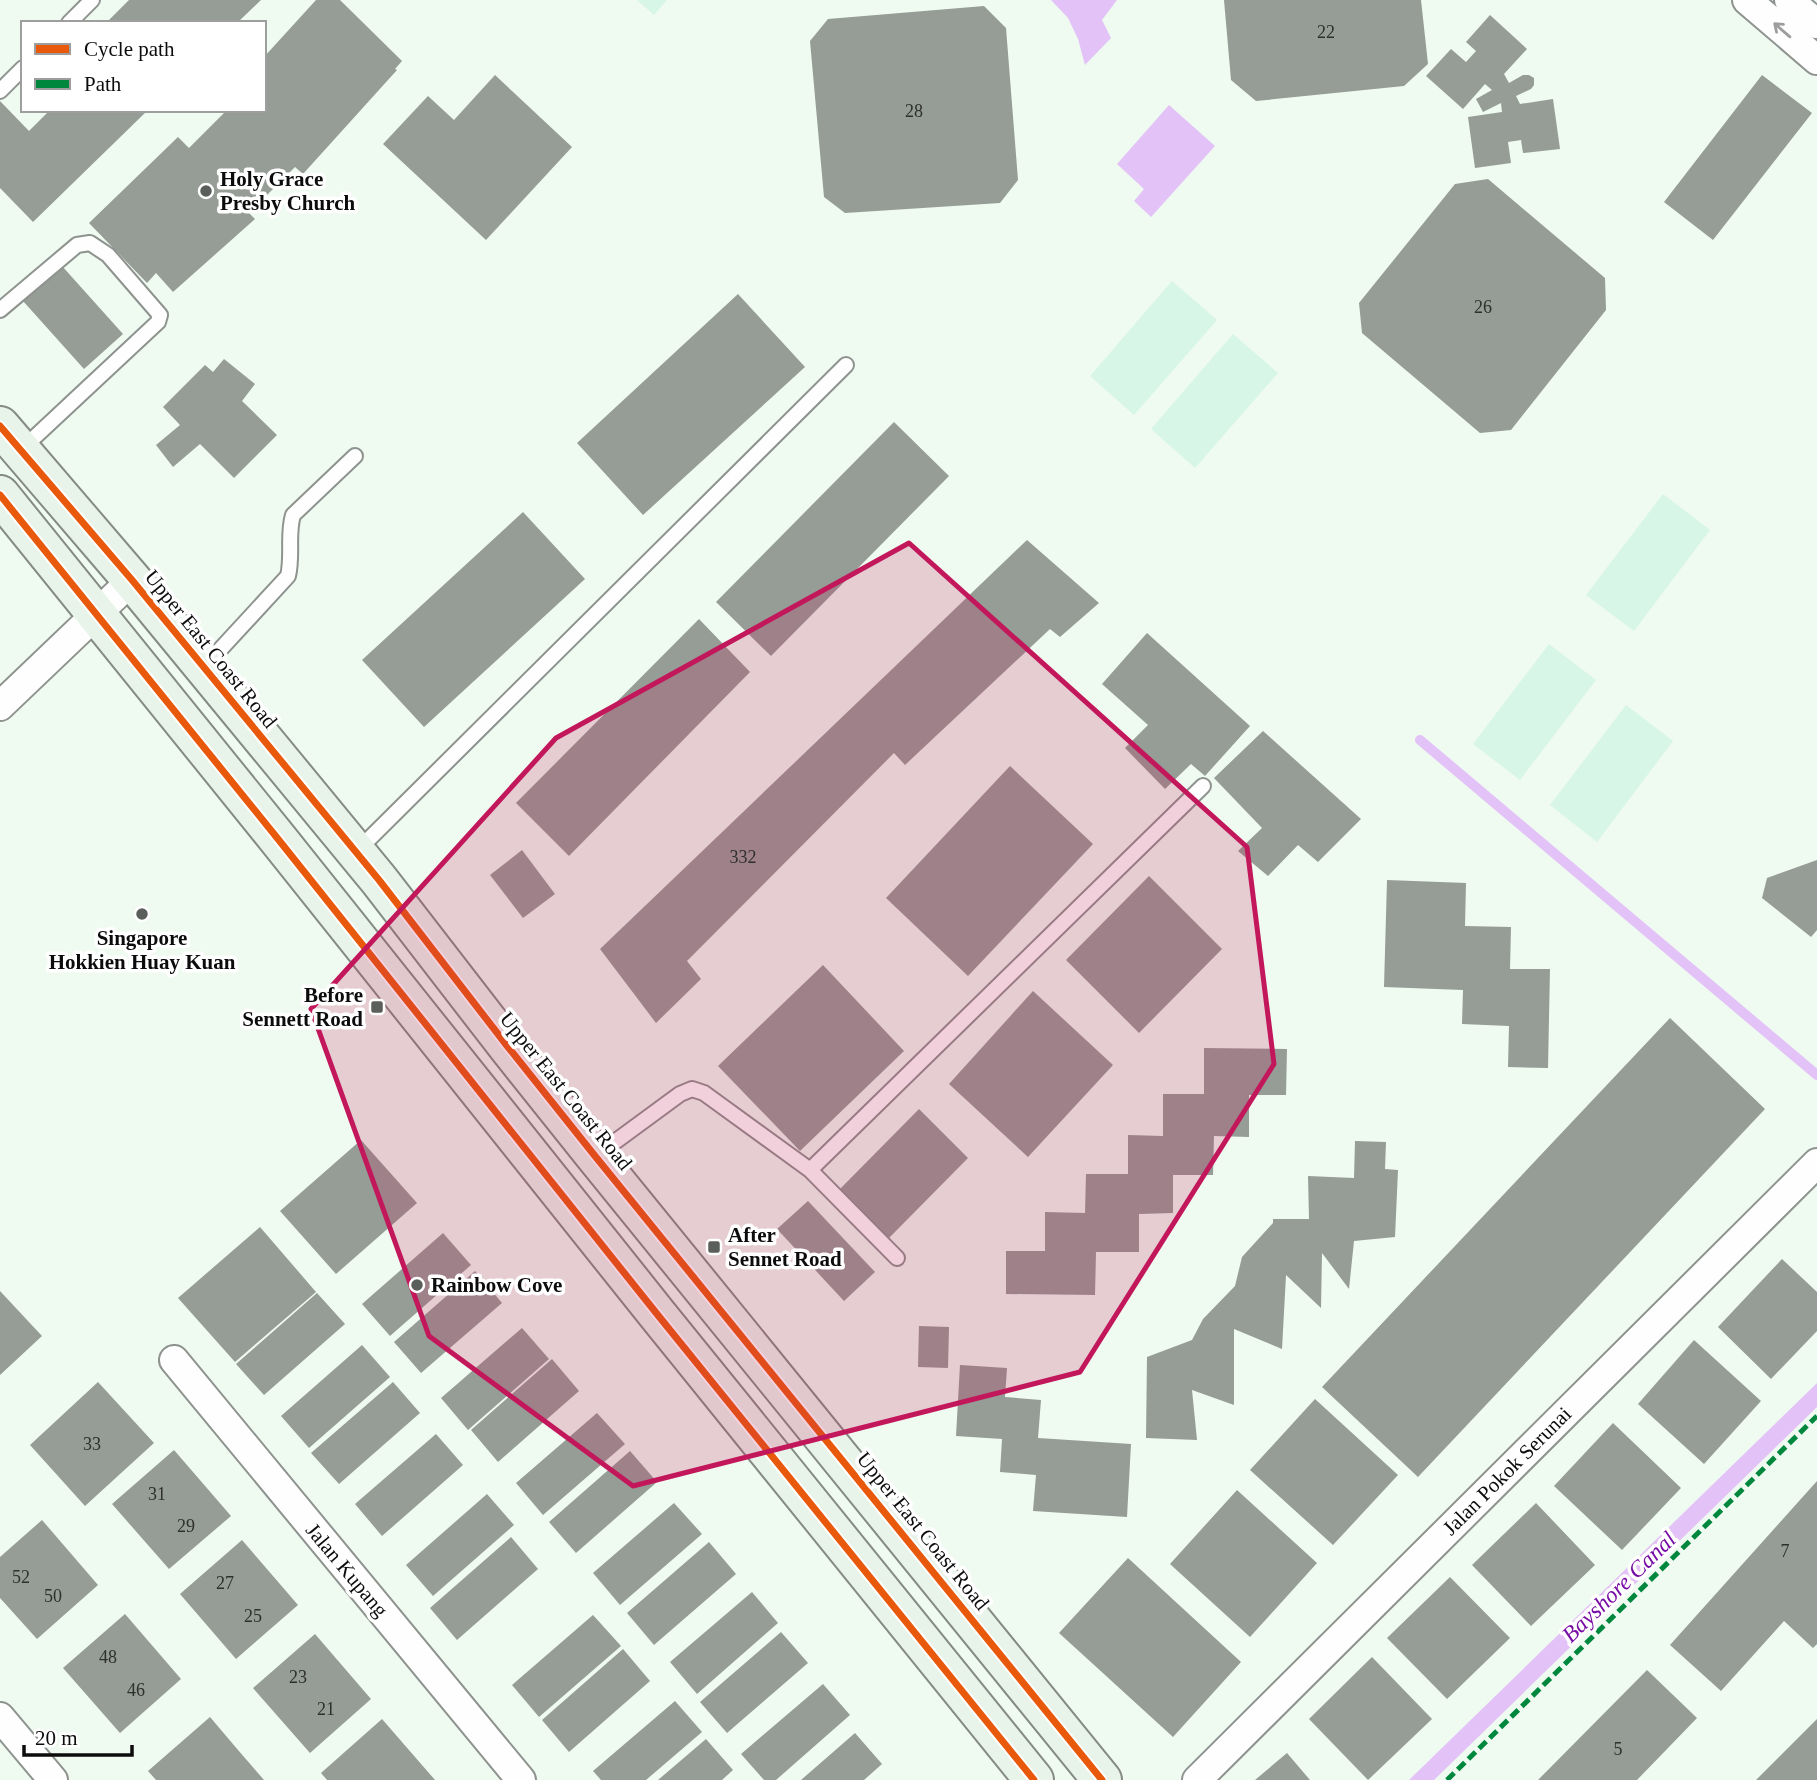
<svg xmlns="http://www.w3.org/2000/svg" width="1817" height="1780" font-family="'Times New Roman',serif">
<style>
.pitch{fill:#d7f6e7}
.water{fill:#e3c3f7}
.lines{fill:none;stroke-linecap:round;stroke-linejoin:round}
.stream{stroke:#e3c3f7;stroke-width:10}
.building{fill:#969c96}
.service-casing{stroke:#8e938f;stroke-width:18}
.minor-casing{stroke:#8e938f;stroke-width:32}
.secondary-casing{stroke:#858a85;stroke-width:42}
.service{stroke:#fdfefd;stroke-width:14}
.minor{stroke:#fdfefd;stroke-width:28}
.secondary{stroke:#e8f4ea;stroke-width:38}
.quiet{stroke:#00873e;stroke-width:5;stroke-dasharray:10 5;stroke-linecap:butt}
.cycleway-casing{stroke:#fff;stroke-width:11}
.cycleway{stroke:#e8590c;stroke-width:7}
.oneway{stroke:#9d9d9d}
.marked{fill:#c2185b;fill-opacity:0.2;stroke:#c2185b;stroke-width:5;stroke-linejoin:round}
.poi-dot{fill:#5b5f5c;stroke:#fff;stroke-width:2.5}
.labels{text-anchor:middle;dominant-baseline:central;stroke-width:7;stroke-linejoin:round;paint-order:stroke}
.number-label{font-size:18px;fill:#2e302e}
.poi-label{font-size:21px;font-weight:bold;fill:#0c0c0c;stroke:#fff;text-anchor:start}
.street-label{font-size:21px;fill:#0c0c0c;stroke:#fff}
.water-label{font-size:23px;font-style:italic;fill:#780da5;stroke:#fff}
</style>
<rect width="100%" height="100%" fill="#effaf0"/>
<!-- pitch -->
<path class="pitch" d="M637 0H667L654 15Z
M1172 281 1217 320 1134 415 1090 376Z
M1233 334 1278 373 1195 468 1151 429Z
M1663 494 1710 530 1634 631 1586 595Z
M1549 644 1596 680 1520 780 1473 744Z
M1626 705 1673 741 1597 842 1550 805Z"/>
<!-- water -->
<path class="water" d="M1051 0H1117L1102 20 1111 38 1085 65 1078 39 1068 18Z
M1169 105 1215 146 1151 217 1134 201 1144 189 1117 164Z
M1817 1383V1407L1434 1780H1409Z"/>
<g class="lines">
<!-- stream -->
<path class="stream" d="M1420 740 1817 1075"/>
</g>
<!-- building -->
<path class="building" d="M129 0H261L237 23H106Z
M316 0H340L402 61 395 69 397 70 303 174 295 167 249 213 255 219 173 292 156 273 147 283 89 223 178 137 189 148 227 110H264V57Z
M1224 0H1421L1428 64 1404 86 1256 101 1231 80Z
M984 6 1006 28 1018 180 1000 203 845 213 824 197 810 41 828 19Z
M1490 15 1527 49 1504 74 1509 83 1523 75H1529L1534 78V85L1531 89 1516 96 1520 104 1553 99 1560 149 1523 153 1521 140 1508 142 1511 163 1475 168 1468 117 1502 112 1501 103 1483 112 1476 99 1492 90 1485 84 1463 109 1426 76 1451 49 1466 62 1476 51 1466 42Z
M495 75 572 147 486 240 383 144 428 96 454 120Z
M1762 75 1812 113 1713 240 1664 202Z
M0 101 29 131 50 110H148L33 222 0 188Z
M1488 179 1605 278 1606 310 1511 430 1480 433 1362 333 1359 303 1455 184Z
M62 266 123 334 84 369 23 301Z
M738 294 805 367 643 515 577 443Z
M224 359 255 384 242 401 277 435 234 478 200 444 173 467 156 445 180 425 163 407 205 365 213 372Z
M894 422 949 476 771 656 716 602Z
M523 512 585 579 424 727 362 660Z
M1027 540 1099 603 1060 637 1050 629 905 765 894 753 687 961 701 979 656 1023 600 949Z
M699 619 750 672 569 856 516 803Z
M1147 633 1250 726 1205 776 1191 764 1165 789 1125 748 1148 725 1102 684Z
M1263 731 1361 819 1318 862 1298 845 1268 876 1238 851 1262 828 1214 778Z
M1010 766 1093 844 968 976 886 898Z
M522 850 555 894 523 918 490 875Z
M1817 860V930L1811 937 1762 898 1767 878Z
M1149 876 1222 949 1139 1033 1066 960Z
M1387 880 1466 883 1465 926 1511 927 1510 969H1550L1548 1068 1508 1067 1509 1026 1462 1024 1463 990 1384 987Z
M823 965 904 1051 800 1151 718 1066Z
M1033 991 1113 1065 1028 1157 949 1084Z
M1670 1018 1765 1109 1418 1477 1322 1387Z
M1204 1048 1287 1049 1286 1095H1249V1137L1214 1136 1213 1175H1173V1213L1139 1214V1252H1096L1095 1295 1006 1294V1251H1045V1212L1085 1213 1086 1174H1128V1135L1163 1136V1094H1204Z
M919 1109 968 1158 889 1238 840 1189Z
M361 1140 417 1203 336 1274 280 1211Z
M1355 1141 1386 1142 1385 1169 1398 1170 1395 1237 1354 1241 1349 1289 1322 1253 1321 1308 1286 1275 1282 1349 1234 1329V1405L1192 1390 1197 1440 1146 1438 1147 1357 1192 1340 1203 1319 1235 1286 1242 1257 1273 1223V1219H1309L1308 1176 1354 1178Z
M808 1201 875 1272 844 1301 777 1229Z
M260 1227 316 1292 235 1362 178 1298Z
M443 1233 471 1265 390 1336 362 1304Z
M1782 1259 1817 1292V1331L1771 1379 1718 1327Z
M475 1271 502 1303 421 1373 394 1342Z
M0 1291 42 1336 0 1375Z
M317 1293 345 1324 264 1395 236 1364Z
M919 1326 949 1327 948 1368 918 1367Z
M522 1328 549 1359 468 1430 441 1398Z
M1694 1340 1761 1401 1704 1464 1638 1404Z
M362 1345 390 1377 309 1448 281 1416Z
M552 1359 579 1391 498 1462 471 1430Z
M960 1365 1007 1368 1005 1397 1041 1400 1038 1438 1131 1444 1127 1517 1033 1511 1036 1475 1000 1472 1002 1439 956 1436Z
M98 1382 154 1443 85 1506 30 1445Z
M393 1382 420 1413 339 1484 311 1453Z
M1315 1399 1398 1475 1333 1545 1250 1470Z
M597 1413 625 1444 543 1515 516 1483Z
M1613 1423 1681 1488 1622 1550 1554 1486Z
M436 1434 463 1465 382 1536 355 1504Z
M174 1450 231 1516 169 1569 112 1504Z
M630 1451 657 1482 576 1553 549 1522Z
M1817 1481V1644L1813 1648 1784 1621 1721 1691 1670 1645Z
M1237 1490 1317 1563 1250 1637 1170 1564Z
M487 1494 514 1525 433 1596 406 1565Z
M674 1503 702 1534 620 1605 593 1573Z
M1536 1503 1595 1565 1531 1626 1472 1565Z
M42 1520 98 1585 37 1639 0 1598V1557Z
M511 1537 538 1569 457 1640 430 1608Z
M242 1540 298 1605 236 1659 180 1594Z
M709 1542 736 1574 654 1645 627 1613Z
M1128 1558 1241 1662 1173 1737 1059 1633Z
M1450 1577 1510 1638 1447 1699 1387 1638Z
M752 1592 778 1623 697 1694 670 1662Z
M125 1614 181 1679 120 1733 63 1668Z
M593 1615 621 1646 539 1717 512 1685Z
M781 1632 808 1663 727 1733 700 1702Z
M315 1634 371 1699 310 1753 253 1688Z
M623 1649 650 1681 569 1752 542 1720Z
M1372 1657 1432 1719 1368 1780 1309 1719Z
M1647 1670 1697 1718 1637 1780H1538Z
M823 1684 850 1715 776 1780H764L741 1754Z
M675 1701 702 1732 646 1780H601L593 1771Z
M210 1717 238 1750 264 1780H156L148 1771Z
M382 1719 435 1780H327L321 1773Z
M1817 1719V1780H1756Z
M855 1733 882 1764 864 1780H801Z
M706 1739 733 1770 722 1780H658Z
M1287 1753 1310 1780H1255Z"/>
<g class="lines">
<defs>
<path id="service" d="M69 23 92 0
M0 91 23 68
M0 310 77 245 90 243 108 255 160 315 158 322 22 449
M205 666 288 576C293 555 287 535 293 515L355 456
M357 851 846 365
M597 1155 680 1094 692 1089 704 1093 810 1170 897 1258
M810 1170 1203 786"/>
<path id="minor" d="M1747 0 1817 60
M1789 0 1817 24
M0 706 132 580
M174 1360 521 1780
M0 1717 53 1780
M1197 1780 1817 1163"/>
<path id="secondary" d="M0 426 132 580 379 880 508 1047 595 1156 1102 1780
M0 495 278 839 657 1314 1034 1780"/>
</defs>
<!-- service casing -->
<use href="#service" class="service-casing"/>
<!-- minor casing -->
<use href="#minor" class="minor-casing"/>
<!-- secondary casing -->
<use href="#secondary" class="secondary-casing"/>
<!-- service -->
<use href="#service" class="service"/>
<!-- minor -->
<use href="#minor" class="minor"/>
<!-- secondary -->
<use href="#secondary" class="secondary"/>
<!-- quiet -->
<path class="quiet" d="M1447 1780 1817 1416"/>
<defs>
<path id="cycleway" d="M0 426 132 580 379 880 508 1047 595 1156 1102 1780
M0 495 278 839 657 1314 1034 1780"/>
</defs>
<!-- cycleway casing -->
<use href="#cycleway" class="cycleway-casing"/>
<!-- cycleway -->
<use href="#cycleway" class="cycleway"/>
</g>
<!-- one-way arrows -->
<defs><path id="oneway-shaft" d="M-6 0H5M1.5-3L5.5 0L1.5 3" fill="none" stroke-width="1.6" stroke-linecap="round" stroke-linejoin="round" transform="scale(1.75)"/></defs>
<use class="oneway" href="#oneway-shaft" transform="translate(1782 30) rotate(-139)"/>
<!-- marked area -->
<path class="marked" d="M909 543 1247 847 1274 1064 1080 1372 633 1486 429 1336 311 1009 556 738Z"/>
<!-- markers -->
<g class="poi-dot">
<circle cx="206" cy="191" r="7"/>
<circle cx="142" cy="914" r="7"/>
<rect x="370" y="1000" width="14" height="14" rx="3.5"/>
<rect x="707" y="1240" width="14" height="14" rx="3.5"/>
<circle cx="417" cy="1285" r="7"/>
</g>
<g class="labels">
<!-- number labels -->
<g class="number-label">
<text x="1326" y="32">22</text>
<text x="914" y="111">28</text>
<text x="1483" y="307">26</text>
<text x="743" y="857">332</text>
<text x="92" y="1444">33</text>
<text x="157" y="1494">31</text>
<text x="186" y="1526">29</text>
<text x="1785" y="1551">7</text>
<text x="21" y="1577">52</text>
<text x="225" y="1583">27</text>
<text x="53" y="1596">50</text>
<text x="253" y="1616">25</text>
<text x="108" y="1657">48</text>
<text x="298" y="1677">23</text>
<text x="136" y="1690">46</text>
<text x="326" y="1709">21</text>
<text x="1618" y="1749">5</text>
</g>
<!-- poi labels -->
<g class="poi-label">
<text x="220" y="179">Holy Grace<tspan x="220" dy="24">Presby Church</tspan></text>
<text x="142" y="938" text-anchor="middle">Singapore<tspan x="142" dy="24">Hokkien Huay Kuan</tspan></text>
<text x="363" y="995" text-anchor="end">Before<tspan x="363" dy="24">Sennett Road</tspan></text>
<text x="728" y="1235">After<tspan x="728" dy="24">Sennet Road</tspan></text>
<text x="431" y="1285">Rainbow Cove</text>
</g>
<!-- street labels -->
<g class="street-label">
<text transform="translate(211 649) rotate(51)">Upper East Coast Road</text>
<text transform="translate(566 1091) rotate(51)">Upper East Coast Road</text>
<text transform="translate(1507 1471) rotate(-45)">Jalan Pokok Serunai</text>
<text transform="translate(923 1531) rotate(51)">Upper East Coast Road</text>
<text transform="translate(347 1570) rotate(50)">Jalan Kupang</text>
</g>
<!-- water labels -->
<g class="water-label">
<text transform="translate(1619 1587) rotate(-44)">Bayshore Canal</text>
</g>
</g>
<!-- legend -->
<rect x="21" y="21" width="245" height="91" fill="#ffffff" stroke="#9e9e9e" stroke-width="2"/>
<rect x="35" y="44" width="35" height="10" fill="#e8590c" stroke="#9e9e9e" stroke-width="2"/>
<text x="84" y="56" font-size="21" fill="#0c0c0c">Cycle path</text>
<rect x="35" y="79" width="35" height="10" fill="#00873e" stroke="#9e9e9e" stroke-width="2"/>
<text x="84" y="91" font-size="21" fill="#0c0c0c">Path</text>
<!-- scale -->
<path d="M24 1745v10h108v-10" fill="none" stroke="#0c0c0c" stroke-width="3.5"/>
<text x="35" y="1745" font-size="21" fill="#0c0c0c" stroke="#ffffff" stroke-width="5" paint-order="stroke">20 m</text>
</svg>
